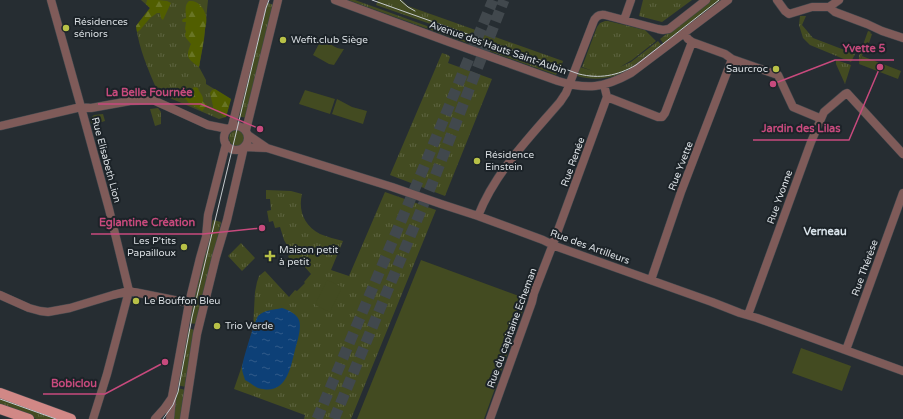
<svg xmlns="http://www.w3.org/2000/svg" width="903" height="419" font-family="'Varela Round',sans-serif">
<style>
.grass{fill:url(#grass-tufts)}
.forest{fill:url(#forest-firs)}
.garden{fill:#434b21}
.water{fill:url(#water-ripples)}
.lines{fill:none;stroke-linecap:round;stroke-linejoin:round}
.highway-tunnel{stroke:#41484d;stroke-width:11;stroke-dasharray:11 5.5;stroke-linecap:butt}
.minor-casing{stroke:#43494e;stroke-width:9}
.major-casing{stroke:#43494e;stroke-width:11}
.minor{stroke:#7f5b59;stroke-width:8}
.major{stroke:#d18886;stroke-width:10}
.tram{stroke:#c5cace;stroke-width:1}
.poi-dot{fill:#b8c147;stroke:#1c2328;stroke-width:1.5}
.labels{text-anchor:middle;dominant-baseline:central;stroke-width:4;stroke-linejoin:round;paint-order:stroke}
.poi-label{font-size:10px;fill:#dadfe3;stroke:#1c2328;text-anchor:start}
.street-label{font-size:10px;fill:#dadfe3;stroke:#1c2328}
.neighbourhood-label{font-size:11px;font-weight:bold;fill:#dae4eb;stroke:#1c2328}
.leader{fill:none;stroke:#c84a7d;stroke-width:1.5}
.callout-dot{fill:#c84a7d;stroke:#1c2328;stroke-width:1.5}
.callout-label{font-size:11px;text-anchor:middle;font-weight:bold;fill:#c84a7d;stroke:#1c2328;stroke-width:4;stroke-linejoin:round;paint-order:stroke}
</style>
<defs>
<pattern id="grass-tufts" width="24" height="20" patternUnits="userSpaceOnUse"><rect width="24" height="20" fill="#434b21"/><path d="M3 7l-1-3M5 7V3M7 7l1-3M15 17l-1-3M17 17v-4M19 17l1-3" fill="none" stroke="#5e6441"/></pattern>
<pattern id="forest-firs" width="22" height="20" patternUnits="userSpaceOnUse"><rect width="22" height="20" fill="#515e00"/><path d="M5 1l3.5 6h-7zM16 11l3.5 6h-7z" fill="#697525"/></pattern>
<pattern id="water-ripples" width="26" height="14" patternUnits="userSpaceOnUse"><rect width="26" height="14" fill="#0d4077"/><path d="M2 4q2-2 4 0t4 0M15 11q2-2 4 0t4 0" fill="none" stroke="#305b8a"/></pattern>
</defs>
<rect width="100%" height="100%" fill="#262d32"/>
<!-- grass -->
<path class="grass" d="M141 0H208L204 40 199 67 206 80V84L231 99 226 117 219 119 158 93 157 90C148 69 139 49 136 26L150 8Z
M348 0H355L557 73 556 75Z
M378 0H402L408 6 563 61 560 70 440 27 441 26H439V27L376 5Z
M643 0H692L662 22 639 16Z
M710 0H721L664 44 660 39Z
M265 2 274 5 272 7 246 118 238 116Z
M800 16H806L802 25 813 38 855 54 851 62 810 45 803 38 799 25Z
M605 21H608L645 30 656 41 632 60 620 67 631 62 658 41 662 46C636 67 612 86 577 76L580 67 593 71H605H593L582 67 597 27 600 23Z
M868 31 871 32 870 33 872 34 869 43 867 42 859 64V56Z
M442 53 448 55 450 57 448 63 492 79 445 196 390 175Z
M836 60 851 65 845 84 836 64Z
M158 108 161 112V124L155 126 150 109Z
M103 114 105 121 92 125 90 119 94 115Z
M229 138a8 8 0 1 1 16 0a8 8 0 1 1-16 0Z
M266 190 291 191 302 194C298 210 304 226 320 234 327 237 336 239 343 241L331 270 349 276 385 192 436 210 351 419H304L305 415 302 414 234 389 245 357 253 328 255 292 257 282 259 276 265 271 289 297 295 290 297 291 305 283 304 282 311 274 297 258 288 264 285 260 289 258 288 256 292 254 284 240 280 227 275 228 273 221 269 222 267 211 271 210 270 199H266Z
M213 220 221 222 197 324 188 323Z
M241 243 255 258 242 271 228 256Z
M187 328 195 330 185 383 186 387 177 385 179 382Z
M177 388 186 390 181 419H172Z
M0 396 64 419H37L0 406Z"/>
<!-- forest -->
<path class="forest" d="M147 0H158L167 1 171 3 170 5 163 20 161 18 160 13H157L150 18 140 30 137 32 136 26 150 8 146 4Z
M189 1C198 0 204 8 206 16 207 20 206 25 205 29 204 42 201 54 199 67 188 59 185 57 191 44L186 38 185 35 186 31 185 29 186 22H183L182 21 183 19 186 18C186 12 184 5 189 1Z
M195 87 198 88C199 93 204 95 203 102L207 105 202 111C197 106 189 106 186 99H184L182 97 183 93 187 91 190 92 193 88Z
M215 89 231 99 226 117H224L216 109 213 108V106L210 93 212 90Z"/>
<!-- garden -->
<path class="garden" d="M321 40C330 42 334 49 344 49L334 65 329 64 313 55Z
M862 56 901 71 898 79 859 64Z
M305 90 335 99 330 114 299 104Z
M337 99 352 107 367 111 363 124 332 114Z
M421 260 527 299 484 419H357Z
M327 280 342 287 330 312 315 305Z
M801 348 851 366 842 391 792 373Z"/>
<!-- water -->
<path class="water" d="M282 308C288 310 296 313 299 320 302 327 297 342 295 350 290 370 286 396 258 388 254 386 249 382 245 380 244 376 242 372 242 368 242 362 255 320 258 316 264 310 273 310 282 308Z"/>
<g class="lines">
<!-- highway-tunnel -->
<path class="highway-tunnel" d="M317 419 421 174 493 0
M334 419 434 179 504 0"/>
<defs>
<path id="minor" d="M51 0 81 107 109 209 129 291 107 374 93 419
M335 0 449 42 558 81C587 90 604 88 631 73L728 0
M777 0 785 11 789 14 812 7H829L835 12 867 24 882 31 903 38
M829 7 839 0
M624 20 631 0
M684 33 688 39 692 42 725 54 732 59 778 75 793 107 817 117 820 120
M607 97 658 117H662L665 113 692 42
M224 138a12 12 0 1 1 24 0a12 12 0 1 1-24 0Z
M0 126 81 107 91 108 130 101 153 100 208 125 228 129
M232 126 264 0
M246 130 278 0
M248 135 267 148
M244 147 267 148 392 187 441 204 478 216 543 240 555 246 712 302 740 313 757 318 903 371
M478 216C495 172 530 137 560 102L566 93 593 23C595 17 599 14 605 15L658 29 663 30 669 29 706 0
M651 280 681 192 732 59
M0 295 29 308 40 311 48 312 70 308 113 295 129 291 189 303
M748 315 811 142 824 112 845 94 847 93 903 154
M846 350 903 193
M155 419 164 409 171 399
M170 419 172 397 189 303 200 258 206 237 208 215 226 144
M184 419 197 334 216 257 227 220 244 147
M490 419 532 302 534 293 553 244 607 97 604 85"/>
<path id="major" d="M0 393 71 419
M0 409 29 419"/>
</defs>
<!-- minor casing -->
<use href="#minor" class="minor-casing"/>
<!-- major casing -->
<use href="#major" class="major-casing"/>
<!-- minor -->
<use href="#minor" class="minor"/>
<!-- major -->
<use href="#major" class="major"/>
<!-- tram -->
<path class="tram" d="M372 0 579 74C599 79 617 76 636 65L719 0
M400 0 408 7 415 11
M0 399 56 419
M163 419 173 405 178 392 192 317 266 8 269 0"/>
</g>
<!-- markers -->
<g class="poi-dot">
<circle cx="66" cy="28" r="4"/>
<circle cx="283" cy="40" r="4"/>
<circle cx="776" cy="69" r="4"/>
<circle cx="477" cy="161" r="4"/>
<circle cx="184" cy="247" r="4"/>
<path d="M268 250h4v4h4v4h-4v4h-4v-4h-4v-4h4z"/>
<circle cx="136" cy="301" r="4"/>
<circle cx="217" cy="326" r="4"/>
</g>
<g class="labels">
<!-- poi labels -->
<g class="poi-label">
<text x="74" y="22">Résidences<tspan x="74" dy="12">séniors</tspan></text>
<text x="291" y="40">Wefit.club Siège</text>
<text x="768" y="69" text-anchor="end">Saurcroc</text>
<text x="485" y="155">Résidence<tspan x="485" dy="12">Einstein</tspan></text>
<text x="176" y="241" text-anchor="end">Les P'tits<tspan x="176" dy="12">Papailloux</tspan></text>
<text x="279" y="250">Maison petit<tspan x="279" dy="12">à petit</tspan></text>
<text x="144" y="301">Le Bouffon Bleu</text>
<text x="225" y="326">Trio Verde</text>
</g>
<!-- street labels -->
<g class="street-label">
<text transform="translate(498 48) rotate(19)">Avenue des Hauts Saint-Aubin</text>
<text transform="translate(106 160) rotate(75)">Rue Elisabeth Lion</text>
<text transform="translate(573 162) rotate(-70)">Rue Renée</text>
<text transform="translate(681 166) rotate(-69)">Rue Yvette</text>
<text transform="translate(780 197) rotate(-70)">Rue Yvonne</text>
<text transform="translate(590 247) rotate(20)">Rue des Artilleurs</text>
<text transform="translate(865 268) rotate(-70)">Rue Thérèse</text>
<text transform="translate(512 328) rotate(-70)">Rue du capitaine Echeman</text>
</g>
<!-- neighbourhood labels -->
<g class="neighbourhood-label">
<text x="825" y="231">Verneau</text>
</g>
</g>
<!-- callouts -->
<path class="leader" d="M773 84L835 60H894M260 129L201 104H98M880 67L849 140H753M262 228L203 234H91M165 362L105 394H43"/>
<g class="callout-dot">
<circle cx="773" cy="84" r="4"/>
<circle cx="260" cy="129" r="4"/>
<circle cx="880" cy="67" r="4"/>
<circle cx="262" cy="228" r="4"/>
<circle cx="165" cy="362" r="4"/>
</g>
<g class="callout-label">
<text x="864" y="52">Yvette 5</text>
<text x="149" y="96">La Belle Fournée</text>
<text x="801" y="132">Jardin des Lilas</text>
<text x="147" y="226">Eglantine Création</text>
<text x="74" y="387">Bobiclou</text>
</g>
</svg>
